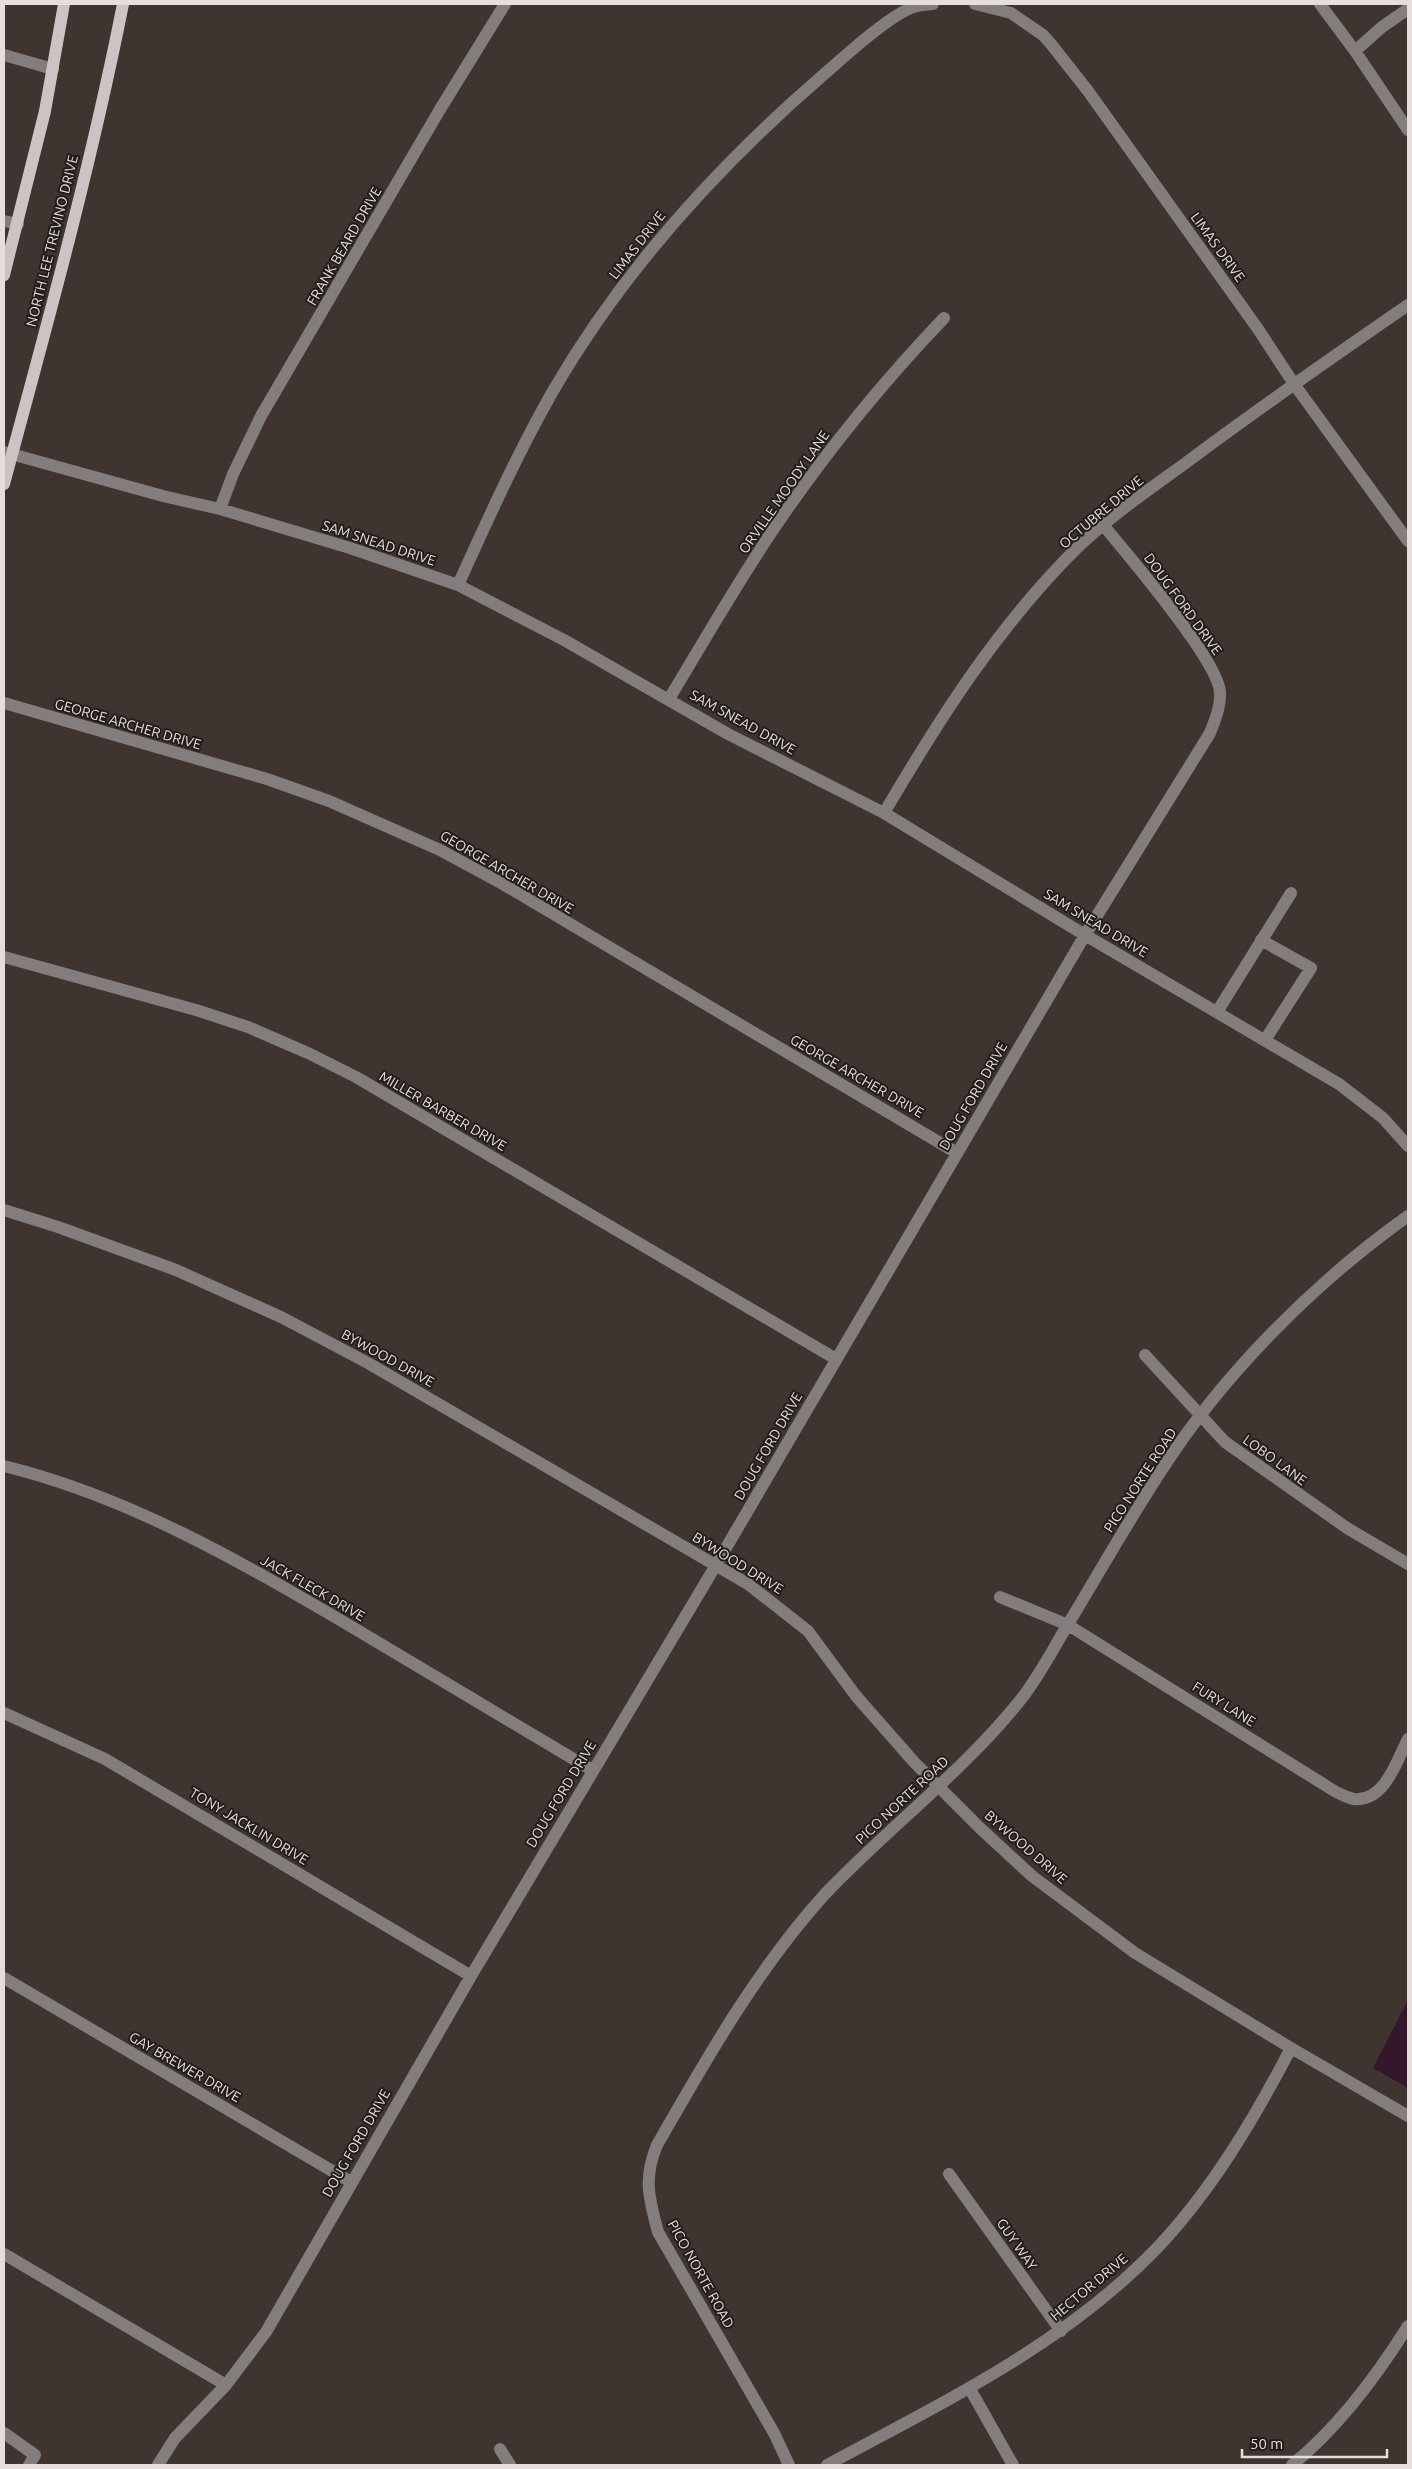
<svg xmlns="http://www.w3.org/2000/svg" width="1412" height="2469" font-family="Ubuntu,sans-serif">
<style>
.water{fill:#34172d}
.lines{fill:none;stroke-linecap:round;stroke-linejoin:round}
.minor{stroke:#837d7e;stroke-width:12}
.major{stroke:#cfc2c4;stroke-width:12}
.labels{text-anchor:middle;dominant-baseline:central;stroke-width:4;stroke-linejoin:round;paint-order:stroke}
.street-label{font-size:14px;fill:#e6dedc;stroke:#221d1b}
</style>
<rect width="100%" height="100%" fill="#3f3430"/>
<!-- water -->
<path class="water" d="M1408 2000V2088L1373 2068Z"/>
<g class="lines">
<!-- minor -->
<path class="minor" d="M975 4 1011 13 1043 35 1051 44 1088 91 1258 329 1294 384 1408 541
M1320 4 1355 51 1408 130
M1355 51 1382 27 1408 9
M4 55 53 69
M4 221 18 224
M4 452 163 496 220 509 350 548 458 585 564 640 728 734 884 813 1085 935 1339 1084 1383 1118 1408 1146
M220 509 233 474 261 416 439 111 505 4
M458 585C488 519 517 454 553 391 623 270 717 167 822 76 843 58 886 18 911 8 918 5 925 5 933 4
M669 699C704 641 737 583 775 527 825 453 882 383 944 318
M4 703 267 779 329 801 440 850 501 883 957 1153
M884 813C940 718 998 626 1077 548 1110 516 1150 489 1187 462 1259 408 1334 356 1408 305
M1261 940 1311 968 1265 1040
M4 957 196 1010 248 1027 308 1053 356 1077 836 1359
M1217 1012 1291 893
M4 1210 58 1227 176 1270 281 1317 368 1363 748 1584 808 1631 856 1696 914 1762 980 1828 1032 1876 1135 1953 1291 2048 1408 2116
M1145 1355 1225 1442 1347 1528 1408 1564
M4 1466C130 1497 241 1562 352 1627 432 1675 512 1722 592 1770
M1000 1597 1068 1625 1336 1792C1341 1794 1348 1798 1354 1799 1385 1802 1397 1760 1408 1739
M4 1713 105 1759 471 1976
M4 1978 351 2182
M949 2174 1061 2331
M4 2254 226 2385
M970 2389 1013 2465
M4 2433 35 2455 29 2465
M500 2449 510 2465
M158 2465 175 2438 226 2385 266 2332 471 1976 716 1565 1085 935 1210 733C1215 720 1221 706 1220 692 1218 660 1128 555 1104 526
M789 2465 774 2433 658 2232C649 2198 643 2179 657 2145 707 2058 757 1969 825 1894 889 1827 964 1771 1022 1698 1041 1673 1054 1647 1070 1621 1100 1571 1129 1520 1161 1471 1223 1374 1314 1283 1408 1216
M827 2465C943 2402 1064 2345 1157 2248 1212 2190 1254 2119 1291 2048
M1292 2465C1339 2427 1376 2377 1408 2326"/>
<!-- major -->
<path class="major" d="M4 275 45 111 64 4
M4 484C47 325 91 166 123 4"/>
</g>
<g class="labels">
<!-- street labels -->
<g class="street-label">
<text transform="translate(52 241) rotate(-76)">NORTH LEE TREVINO DRIVE</text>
<text transform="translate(637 245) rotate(-52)">LIMAS DRIVE</text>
<text transform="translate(344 246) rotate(-60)">FRANK BEARD DRIVE</text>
<text transform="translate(1218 247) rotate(54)">LIMAS DRIVE</text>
<text transform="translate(784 492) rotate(-55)">ORVILLE MOODY LANE</text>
<text transform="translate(1101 512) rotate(-40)">OCTUBRE DRIVE</text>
<text transform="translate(379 543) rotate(18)">SAM SNEAD DRIVE</text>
<text transform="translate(1183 604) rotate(54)">DOUG FORD DRIVE</text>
<text transform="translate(743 722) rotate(29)">SAM SNEAD DRIVE</text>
<text transform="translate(128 724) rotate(16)">GEORGE ARCHER DRIVE</text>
<text transform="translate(507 872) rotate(30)">GEORGE ARCHER DRIVE</text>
<text transform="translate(1096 923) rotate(31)">SAM SNEAD DRIVE</text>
<text transform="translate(857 1076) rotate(30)">GEORGE ARCHER DRIVE</text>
<text transform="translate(973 1096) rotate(-60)">DOUG FORD DRIVE</text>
<text transform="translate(443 1111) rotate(30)">MILLER BARBER DRIVE</text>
<text transform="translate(388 1358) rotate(29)">BYWOOD DRIVE</text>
<text transform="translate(768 1446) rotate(-60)">DOUG FORD DRIVE</text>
<text transform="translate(1275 1460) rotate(36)">LOBO LANE</text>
<text transform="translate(1140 1480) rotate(-57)">PICO NORTE ROAD</text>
<text transform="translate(738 1563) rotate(32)">BYWOOD DRIVE</text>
<text transform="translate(313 1588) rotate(30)">JACK FLECK DRIVE</text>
<text transform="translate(1224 1704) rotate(32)">FURY LANE</text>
<text transform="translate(561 1794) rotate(-59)">DOUG FORD DRIVE</text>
<text transform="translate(902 1800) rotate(-43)">PICO NORTE ROAD</text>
<text transform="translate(249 1826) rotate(31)">TONY JACKLIN DRIVE</text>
<text transform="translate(1026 1847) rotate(41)">BYWOOD DRIVE</text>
<text transform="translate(185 2067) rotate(30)">GAY BREWER DRIVE</text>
<text transform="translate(356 2143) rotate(-60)">DOUG FORD DRIVE</text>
<text transform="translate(1017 2244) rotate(55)">GUY WAY</text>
<text transform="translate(701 2274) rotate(61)">PICO NORTE ROAD</text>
<text transform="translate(1089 2287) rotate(-40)">HECTOR DRIVE</text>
</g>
</g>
<!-- border -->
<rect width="1412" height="2469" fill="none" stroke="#e6dedc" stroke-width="10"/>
<!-- scale -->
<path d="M1242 2449v8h145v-8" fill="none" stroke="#e6dedc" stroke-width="2.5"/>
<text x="1250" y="2449" font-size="15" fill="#e6dedc" stroke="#221d1b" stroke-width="4" paint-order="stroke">50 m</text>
</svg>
